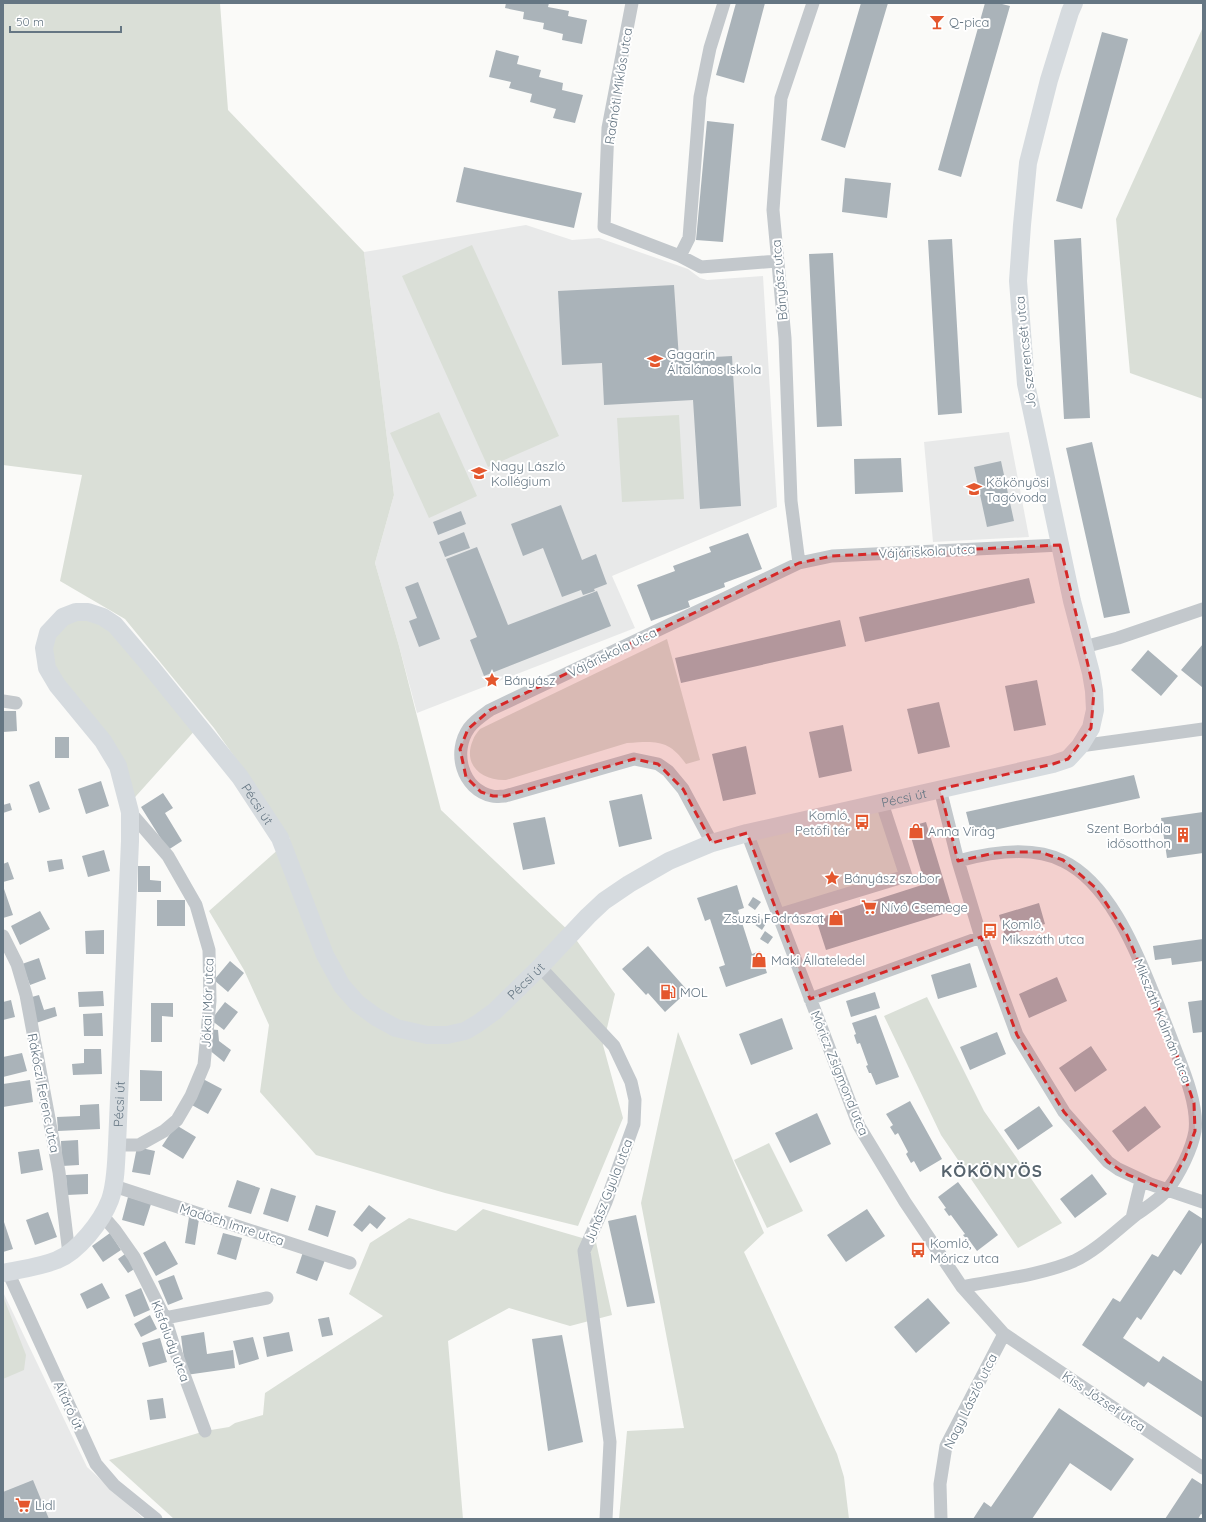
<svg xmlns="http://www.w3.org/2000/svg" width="1206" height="1522" font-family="Quicksand,sans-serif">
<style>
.built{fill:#e8e9e9}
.green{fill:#dadfd7}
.building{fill:#aab3b9}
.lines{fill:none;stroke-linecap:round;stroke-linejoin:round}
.minor{stroke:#c3c8cc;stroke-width:13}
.secondary{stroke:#d6dbdf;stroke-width:18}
.marked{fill:#d62828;fill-opacity:0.2;stroke:#d62828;stroke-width:3;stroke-dasharray:8 5;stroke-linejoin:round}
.labels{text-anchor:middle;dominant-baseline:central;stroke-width:4;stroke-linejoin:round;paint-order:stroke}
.poi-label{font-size:13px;fill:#657683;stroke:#fff;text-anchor:start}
.street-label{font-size:13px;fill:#657683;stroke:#fff}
.district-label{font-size:17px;font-weight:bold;letter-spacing:1px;fill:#57646e;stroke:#fff}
</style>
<rect width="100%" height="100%" fill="#fafaf8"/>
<!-- built -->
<path class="built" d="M526 225 572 240 599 238 688 269 700 278 707 280 763 276 777 507 612 576 635 628 417 713 399 646 375 563 394 495 364 252Z
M1009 432 1029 537 933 542 924 442Z
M3 1292 87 1467 144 1519H3Z"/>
<!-- green -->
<path class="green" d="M3 3H220L228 110 364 252 394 495 375 563 399 646 441 810 572 934 615 994 603 1045 623 1118 578 1226 445 1193 316 1155 260 1092 269 1025 244 970 209 911 290 839 261 794 214 728 125 619 60 581 82 475 3 465Z
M1203 27V399L1130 373 1116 219Z
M472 245 559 436 488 467 402 276Z
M439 412 477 496 429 518 390 433Z
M679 415 684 499 622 502 617 418Z
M63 617 115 625 198 727 128 805 122 778 57 685 48 633Z
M667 639 700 760 686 764C669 739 655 741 627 743L506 780C482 781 462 765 473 740 474 736 477 733 480 729Z
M882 803 906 876 778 915 747 833Z
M927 997 984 1111 1062 1223 1018 1248 941 1135 884 1016Z
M678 1032 764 1233 744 1252 837 1454 844 1477 849 1519H619L627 1431 684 1428 641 1203Z
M769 1143 803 1211 767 1228 734 1160Z
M483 1209 596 1242 612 1315 570 1326 509 1308 448 1341 463 1519H174L109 1460 205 1431 229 1427 235 1423 263 1415 265 1393 383 1316 349 1294 370 1243 409 1218 456 1231Z
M3 1296 26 1355 24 1370 3 1379Z"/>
<!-- building -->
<path class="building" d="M506 3H549L548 7 569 11 568 16 587 20 582 44 562 40 563 34 543 29 544 23 523 19 524 12 505 8Z
M736 3H765L744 83 716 75Z
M861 3H888L845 148 821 140Z
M985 3H998L1010 6 961 177 938 170Z
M1102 32 1128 39 1082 209 1056 201Z
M496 50 519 56 517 64 541 70 539 77 563 83 562 90 583 95 575 123 553 118 556 109 530 102 532 94 509 88 511 82 489 77Z
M707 121 734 124 723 242 696 240Z
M464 167 582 193 574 228 456 202Z
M845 178 891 183 887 218 842 212Z
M1081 238 1090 418 1064 419 1054 240Z
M952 239 962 413 938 415 928 240Z
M833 253 842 426 817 427 809 254Z
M674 285 679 359 732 356 741 506 700 509 693 400 604 405 602 363 562 365 558 291Z
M1092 442 1130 613 1104 618 1066 448Z
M901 458 903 492 855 494 854 459Z
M1001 461 1014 521 987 527 974 467Z
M561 505 582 560 596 554 607 584 594 589 595 591 583 595 581 590 562 597 543 548 523 556 511 524Z
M461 511 466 524 438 535 433 522Z
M464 532 470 548 445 557 439 542Z
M748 533 762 569 724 583 725 587 688 601 690 607 651 621 637 585 675 571 673 566 711 552 709 547Z
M477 547 508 625 597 591 611 626 484 676 470 640 477 637 446 559Z
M1029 578 1035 603 865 642 859 617Z
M418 582 440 639 419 647 409 621 417 618 405 587Z
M840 620 846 646 681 683 675 658Z
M1203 644V686L1202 687 1181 670Z
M1148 650 1178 676 1161 696 1131 670Z
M1037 680 1046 725 1014 731 1005 686Z
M939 702 950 747 918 754 907 709Z
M3 711H16L17 731 3 732Z
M843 725 852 771 819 778 809 732Z
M55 737H69V758H55Z
M746 746 756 794 723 801 712 754Z
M1134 775 1140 798 972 835 966 812Z
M39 781 50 809 39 813 29 785Z
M101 781 109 806 86 814 78 789Z
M163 793 173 808 165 813 182 841 168 850 141 807Z
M642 794 652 839 619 847 609 801Z
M10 803 12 810 3 813V805Z
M1203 812V853L1167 858 1161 818Z
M545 817 555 864 523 870 513 823Z
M926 822 953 911 826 950 816 919 925 884 908 827Z
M104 850 110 871 88 877 82 856Z
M62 859 64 869 49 872 47 861Z
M8 862 14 879 3 882V864Z
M138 866H150V880L161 881V892H138Z
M737 885 744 908 738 910 752 954 760 951 767 973 726 987 719 967 725 965 710 919 705 921 697 898Z
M3 886 13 915 3 918Z
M753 897 761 902 755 910 748 905Z
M157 900H185V926H157Z
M1039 903 1045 924 1005 936 999 915Z
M40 911 50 929 20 945 11 926Z
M759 917 767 922 762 930 754 924Z
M104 930V954H86L85 931Z
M765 931 773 937 768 944 760 939Z
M1203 939V961L1172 965 1171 958 1155 960 1153 946Z
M648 946 688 991 665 1012 648 993 646 995 622 969Z
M39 958 46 979 30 985 22 964Z
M230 961 244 973 228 992 214 980Z
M970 963 977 987 938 999 931 975Z
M1057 977 1067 1001 1029 1018 1019 994Z
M103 991 104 1006 79 1007 78 992Z
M875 992 880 1008 851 1017 846 1001Z
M39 995 44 1010 55 1007 57 1016 36 1023 28 998Z
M11 1000 15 1017 3 1020V1002Z
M1203 1000V1032L1193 1033 1188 1002Z
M225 1002 238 1012 224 1030 211 1020Z
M151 1003H173V1017L162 1016V1042H151Z
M102 1013 103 1036H84L83 1014Z
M876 1015 899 1077 876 1085 871 1073H869L866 1066 868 1065 860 1043 857 1044 854 1035 856 1034 852 1023Z
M782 1018 793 1049 751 1065 739 1034Z
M208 1029 218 1030 219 1041 231 1050 224 1062 208 1049Z
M997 1032 1006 1054 970 1070 960 1047Z
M1091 1046 1107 1070 1075 1092 1059 1068Z
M84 1049H101L102 1074 73 1075 72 1064 84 1063Z
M22 1053 27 1071 3 1077V1057Z
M140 1070 162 1071V1101H140Z
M203 1079 222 1089 208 1114 190 1104Z
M30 1080 33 1102 3 1107V1084Z
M910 1101 942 1159 920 1172 914 1161 911 1163 906 1154 908 1152 898 1133 895 1135 890 1127 893 1125 886 1114Z
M99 1104 100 1129 58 1131 57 1117 80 1116V1105Z
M1039 1106 1053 1126 1018 1150 1004 1130Z
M1145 1106 1161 1127 1128 1152 1112 1131Z
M817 1113 831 1144 790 1163 775 1133Z
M176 1125 196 1137 183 1159 162 1146Z
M78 1140 79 1165 62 1166 61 1141Z
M137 1147 155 1151 150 1175 132 1172Z
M39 1149 43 1170 21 1174 18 1152Z
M88 1174V1194L67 1195 66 1175Z
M1092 1174 1107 1194 1075 1218 1060 1199Z
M237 1180 260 1188 251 1214 228 1207Z
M958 1182 998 1235 977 1251 969 1240 968 1241 963 1235 965 1234 951 1215 949 1216 944 1209 946 1208 938 1197Z
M271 1188 296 1196 288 1222 263 1214Z
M128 1197 151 1204 144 1226 122 1220Z
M316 1205 336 1211 328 1237 308 1230Z
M369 1205 386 1218 377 1229 370 1223 362 1232 353 1225Z
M867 1209 885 1236 846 1262 827 1235Z
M1189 1210 1203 1219V1241L1181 1275 1174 1270 1141 1320 1137 1317 1123 1338 1159 1362 1163 1356 1203 1382V1418L1148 1382 1144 1387 1082 1345 1113 1298 1120 1302 1152 1254 1158 1257Z
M48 1212 57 1237 35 1245 26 1220Z
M636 1215 655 1303 627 1307 608 1221Z
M189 1217 199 1219 195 1245 185 1243Z
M3 1219 13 1249 3 1252Z
M110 1233 121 1250 103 1262 92 1246Z
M223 1233 242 1238 236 1260 217 1254Z
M165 1241 178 1264 156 1276 143 1253Z
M303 1252 325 1260 317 1281 296 1273Z
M125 1254 136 1268 128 1273 118 1259Z
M174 1275 183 1299 168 1305 158 1281Z
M102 1283 110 1298 87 1309 80 1294Z
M141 1288 150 1310 134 1317 125 1295Z
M928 1298 950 1323 916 1353 894 1327Z
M150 1315 157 1329 141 1337 134 1324Z
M329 1317 333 1335 322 1337 318 1319Z
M204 1332 207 1354 233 1350 235 1368 186 1375 181 1336Z
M289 1332 293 1351 267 1357 263 1337Z
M562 1335 583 1442 548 1451 532 1339Z
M253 1337 259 1359 239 1365 233 1341Z
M160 1338 167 1362 149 1367 142 1343Z
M163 1398 166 1418 150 1420 147 1400Z
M1059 1408 1134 1459 1111 1491 1070 1463 1032 1519H973L984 1502 991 1507Z
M1192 1478 1203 1485V1515L1201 1514 1198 1519H1165Z
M33 1480 49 1519H3V1492Z"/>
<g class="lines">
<!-- minor -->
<path class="minor" d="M632 3 608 128 604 227 680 256 701 267 777 261
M680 256 689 238 700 97 710 48 724 3
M799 563 791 501 785 338 773 210 781 98 813 3
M1084 647 1118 638 1203 609
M3 701 16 703
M1080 746 1203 729
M940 789 958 861 981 937 1017 1035 1064 1112 1108 1162 1118 1169 1150 1184 1203 1202
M747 833 859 1126 905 1202 962 1287 1004 1334 1203 1468
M712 843 683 789 668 771 658 764 634 759 505 796C501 796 496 797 492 796 462 789 452 752 469 728 474 721 483 715 490 710L799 563 832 556 1060 545
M958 861C991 852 1032 845 1063 861 1107 882 1134 945 1151 988 1160 1009 1168 1030 1176 1051 1185 1074 1198 1106 1195 1131 1192 1149 1179 1175 1168 1189 1160 1199 1147 1207 1137 1214 1117 1230 1097 1250 1074 1261 1042 1275 996 1280 962 1287
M778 915 906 876 882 803
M3 936 17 964 26 995 59 1172 69 1254
M540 967 614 1046 631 1082 635 1100 634 1124 606 1202 584 1251 610 1442 606 1519
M810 999 981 937
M117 1145H139L164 1131 177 1120 191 1096 204 1065 210 1001 209 950 196 905 168 856 130 812
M114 1186 350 1263
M102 1215 115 1230 134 1257 165 1318 176 1353 205 1431
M1132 1218 1141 1181
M8 1272 96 1464 114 1485 156 1519
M165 1318 267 1298
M941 1519 940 1484 946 1446 1004 1334"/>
<!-- secondary -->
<path class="secondary" id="s1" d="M3 1273C21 1269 40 1267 57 1260 78 1252 102 1221 110 1200 116 1183 116 1163 117 1145L130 841V812L118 766 103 741 57 685 47 668 44 648 48 633 63 617 76 612H88L103 617 115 625 150 666 240 777 280 838 325 955 342 986 357 1003 376 1017 396 1028 427 1035H447L465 1031 477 1024 495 1011 540 967 588 916 604 901 629 884 669 861 712 843 747 833 1053 764 1068 759 1080 746 1091 728 1095 710 1094 691 1091 673 1072 601 1026 384 1018 281 1022 225 1028 163 1049 80 1070 12 1074 3"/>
</g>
<!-- marked area -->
<path class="marked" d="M1060 545 1094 691 1091 728 1068 759 1053 764 940 789 958 861 995 853 1022 852H1040L1063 860 1096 888 1127 935 1168 1030 1194 1103 1195 1131 1185 1158 1167 1190 1128 1175 1108 1162 1064 1112 1017 1035 981 937 810 999 747 833 712 843 683 789 658 764 634 759 505 796H493L481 792 466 777 460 749 468 729 490 710 799 563 832 556Z"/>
<!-- icons -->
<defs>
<symbol id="bar-bare" viewBox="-9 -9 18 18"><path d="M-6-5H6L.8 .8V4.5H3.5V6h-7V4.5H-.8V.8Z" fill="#e4572e" stroke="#fff" stroke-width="2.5" paint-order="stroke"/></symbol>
<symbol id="school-bare" viewBox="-9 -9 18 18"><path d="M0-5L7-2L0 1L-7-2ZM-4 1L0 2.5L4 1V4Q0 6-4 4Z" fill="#e4572e" stroke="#fff" stroke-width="2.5" paint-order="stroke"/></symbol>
<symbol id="sight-bare" viewBox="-9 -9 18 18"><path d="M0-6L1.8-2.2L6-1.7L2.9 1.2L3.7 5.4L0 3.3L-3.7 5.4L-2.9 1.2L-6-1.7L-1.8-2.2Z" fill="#e4572e" stroke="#fff" stroke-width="2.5" paint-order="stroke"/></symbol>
<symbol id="bus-bare" viewBox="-9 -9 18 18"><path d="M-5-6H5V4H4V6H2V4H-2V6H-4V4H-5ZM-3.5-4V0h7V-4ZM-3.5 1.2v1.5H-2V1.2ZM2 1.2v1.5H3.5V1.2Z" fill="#e4572e" stroke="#fff" stroke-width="2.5" paint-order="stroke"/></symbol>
<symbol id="shop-bare" viewBox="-9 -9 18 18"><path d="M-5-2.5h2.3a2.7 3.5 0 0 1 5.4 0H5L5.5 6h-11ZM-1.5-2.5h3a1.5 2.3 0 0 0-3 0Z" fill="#e4572e" stroke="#fff" stroke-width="2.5" paint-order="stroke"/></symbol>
<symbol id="building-bare" viewBox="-9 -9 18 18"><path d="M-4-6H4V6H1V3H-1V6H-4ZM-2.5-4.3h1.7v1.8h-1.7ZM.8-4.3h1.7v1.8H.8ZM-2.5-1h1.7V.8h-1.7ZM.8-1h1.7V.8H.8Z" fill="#e4572e" stroke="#fff" stroke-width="2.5" paint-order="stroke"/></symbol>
<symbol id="supermarket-bare" viewBox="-9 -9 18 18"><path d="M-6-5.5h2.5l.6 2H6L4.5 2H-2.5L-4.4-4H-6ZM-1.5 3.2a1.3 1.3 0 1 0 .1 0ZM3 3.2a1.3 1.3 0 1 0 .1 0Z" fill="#e4572e" stroke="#fff" stroke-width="2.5" paint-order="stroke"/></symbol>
<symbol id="fuel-bare" viewBox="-9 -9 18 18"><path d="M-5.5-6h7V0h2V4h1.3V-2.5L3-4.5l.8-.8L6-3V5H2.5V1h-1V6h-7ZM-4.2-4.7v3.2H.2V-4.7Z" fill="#e4572e" stroke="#fff" stroke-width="2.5" paint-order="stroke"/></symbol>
</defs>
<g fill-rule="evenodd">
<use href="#bar-bare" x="926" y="11" width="22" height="22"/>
<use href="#school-bare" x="644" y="350" width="22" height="22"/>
<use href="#school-bare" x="468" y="462" width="22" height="22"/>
<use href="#school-bare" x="963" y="478" width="22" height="22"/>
<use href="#sight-bare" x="481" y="669" width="22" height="22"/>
<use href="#bus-bare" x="851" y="811" width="22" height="22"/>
<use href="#shop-bare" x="905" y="820" width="22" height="22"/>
<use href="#building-bare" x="1172" y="824" width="22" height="22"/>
<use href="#sight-bare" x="821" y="867" width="22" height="22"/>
<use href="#supermarket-bare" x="858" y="896" width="22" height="22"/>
<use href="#shop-bare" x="825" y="907" width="22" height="22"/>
<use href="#bus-bare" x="979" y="920" width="22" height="22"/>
<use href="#shop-bare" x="748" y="949" width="22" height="22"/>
<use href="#fuel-bare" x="657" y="981" width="22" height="22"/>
<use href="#bus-bare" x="907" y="1239" width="22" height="22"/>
<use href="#supermarket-bare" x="12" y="1494" width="22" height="22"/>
</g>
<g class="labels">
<!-- poi labels -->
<g class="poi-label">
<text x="949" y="22">Q-pica</text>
<text x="667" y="354">Gagarin<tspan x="667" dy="15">Általános Iskola</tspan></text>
<text x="491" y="466">Nagy László<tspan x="491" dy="15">Kollégium</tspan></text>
<text x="986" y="482">Kökönyösi<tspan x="986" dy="15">Tagóvoda</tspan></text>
<text x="504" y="680">Bányász</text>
<text x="850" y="815" text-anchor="end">Komló,<tspan x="850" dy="15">Petőfi tér</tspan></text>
<text x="1171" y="828" text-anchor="end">Szent Borbála<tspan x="1171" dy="15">idősotthon</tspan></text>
<text x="928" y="831">Anna Virág</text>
<text x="844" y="878">Bányász szobor</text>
<text x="881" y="907">Nívó Csemege</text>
<text x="824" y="918" text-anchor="end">Zsuzsi Fodrászat</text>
<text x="1002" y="924">Komló,<tspan x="1002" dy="15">Mikszáth utca</tspan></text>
<text x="771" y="960">Maki Állateledel</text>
<text x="680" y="992">MOL</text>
<text x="930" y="1243">Komló,<tspan x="930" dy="15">Móricz utca</tspan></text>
<text x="35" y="1505">Lidl</text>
</g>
<!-- street labels -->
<g class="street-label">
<text transform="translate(618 86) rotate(-81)">Radnóti Miklós utca</text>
<text transform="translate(779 280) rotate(-95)">Bányász utca</text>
<text transform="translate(1025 352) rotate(-96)">Jó szerencsét utca</text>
<text transform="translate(927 551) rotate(-3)">Vájáriskola utca</text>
<text transform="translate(612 652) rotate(-26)">Vájáriskola utca</text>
<text stroke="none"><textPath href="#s1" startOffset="1890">Pécsi út</textPath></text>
<text stroke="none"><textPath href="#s1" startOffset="1038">Pécsi út</textPath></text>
<text stroke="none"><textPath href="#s1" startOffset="1458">Pécsi út</textPath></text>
<text transform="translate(207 1003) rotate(-88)">Jókai Mór utca</text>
<text transform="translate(1163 1021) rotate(68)">Mikszáth Kálmán utca</text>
<text transform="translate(840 1073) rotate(68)">Móricz Zsigmond utca</text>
<text transform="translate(44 1093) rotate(79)">Rákóczi Ferenc utca</text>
<text stroke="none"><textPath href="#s1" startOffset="234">Pécsi út</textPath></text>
<text transform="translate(608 1191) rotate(-69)">Juhász Gyula utca</text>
<text transform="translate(232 1224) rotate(18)">Madách Imre utca</text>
<text transform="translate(171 1341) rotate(69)">Kisfaludy utca</text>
<text transform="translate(970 1401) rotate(-64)">Nagy László utca</text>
<text transform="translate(1104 1401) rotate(34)">Kiss József utca</text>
<text transform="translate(69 1405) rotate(65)">Altáró út</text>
</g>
<!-- district labels -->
<g class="district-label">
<text x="992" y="1170">KÖKÖNYÖS</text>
</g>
</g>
<!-- border -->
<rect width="1206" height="1522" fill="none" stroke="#657683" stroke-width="8"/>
<!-- scale -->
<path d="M10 26v6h111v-6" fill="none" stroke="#657683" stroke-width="2"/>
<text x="16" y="26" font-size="12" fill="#657683" stroke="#ffffff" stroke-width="3" paint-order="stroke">50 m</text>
</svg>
